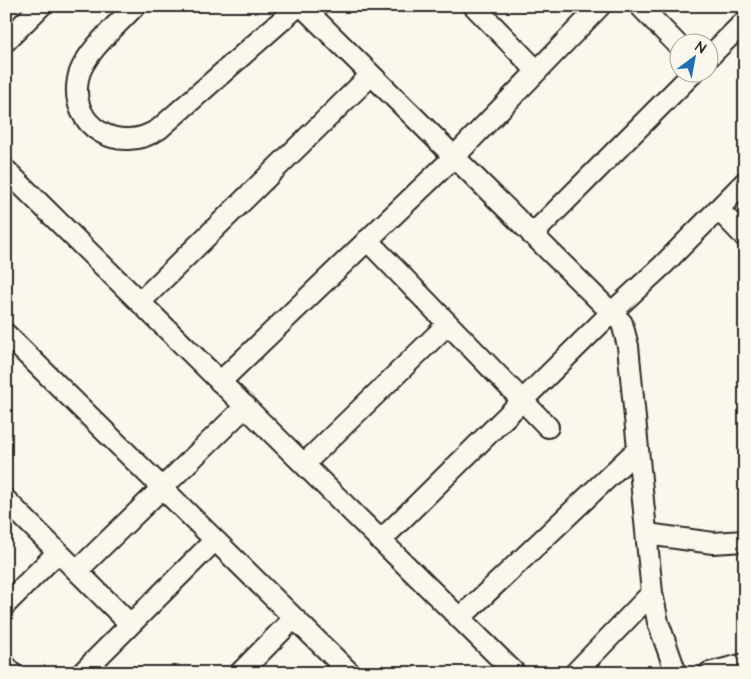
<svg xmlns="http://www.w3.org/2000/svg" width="751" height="679" font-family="'Architects Daughter',sans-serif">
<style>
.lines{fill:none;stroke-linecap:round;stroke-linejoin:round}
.minor-casing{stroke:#2b2b2b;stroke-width:24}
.minor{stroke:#fbf7ec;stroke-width:20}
</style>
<rect width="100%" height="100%" fill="#fbf7ec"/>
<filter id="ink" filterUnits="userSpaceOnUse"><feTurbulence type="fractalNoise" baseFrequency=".02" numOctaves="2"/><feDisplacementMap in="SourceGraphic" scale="10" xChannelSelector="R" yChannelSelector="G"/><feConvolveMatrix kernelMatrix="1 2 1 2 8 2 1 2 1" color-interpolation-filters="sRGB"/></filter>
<g filter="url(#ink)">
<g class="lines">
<defs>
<path id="minor" d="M135 6C118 24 82 55 78 79 69 128 120 155 159 129L298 6
M302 6 622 323 628 346 652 593 658 622 676 673
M474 6 537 71
M640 6 678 45
M6 41 41 6
M708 58 745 21
M6 170 515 673
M718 209 745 237
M532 235 694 72
M367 240 548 427
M140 302 371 75
M6 334 350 673
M220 382 454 157 600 6
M304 464 448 324
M6 500 130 624
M647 534 713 543 745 541
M381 540 612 312 663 265 745 182
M77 571 246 406
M6 604 58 552
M460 618 638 449
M6 666 12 673
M82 673 215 540
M240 673 294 618
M575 673 652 593
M709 673 745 664"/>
</defs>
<!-- minor casing -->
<use href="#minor" class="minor-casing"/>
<!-- minor -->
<use href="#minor" class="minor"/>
</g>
</g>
<!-- margin -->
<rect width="751" height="679" fill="none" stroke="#fbf7ec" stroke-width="25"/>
<rect x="12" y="12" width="726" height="654" fill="none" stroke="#2b2b2b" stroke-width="2" filter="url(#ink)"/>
<!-- north arrow -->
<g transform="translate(694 58) rotate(32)"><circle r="24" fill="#fbf7ec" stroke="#a8a59f"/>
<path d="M0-4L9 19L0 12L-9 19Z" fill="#1f6fb2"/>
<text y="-8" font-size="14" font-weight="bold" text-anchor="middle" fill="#2b2b2b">N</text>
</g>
</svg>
